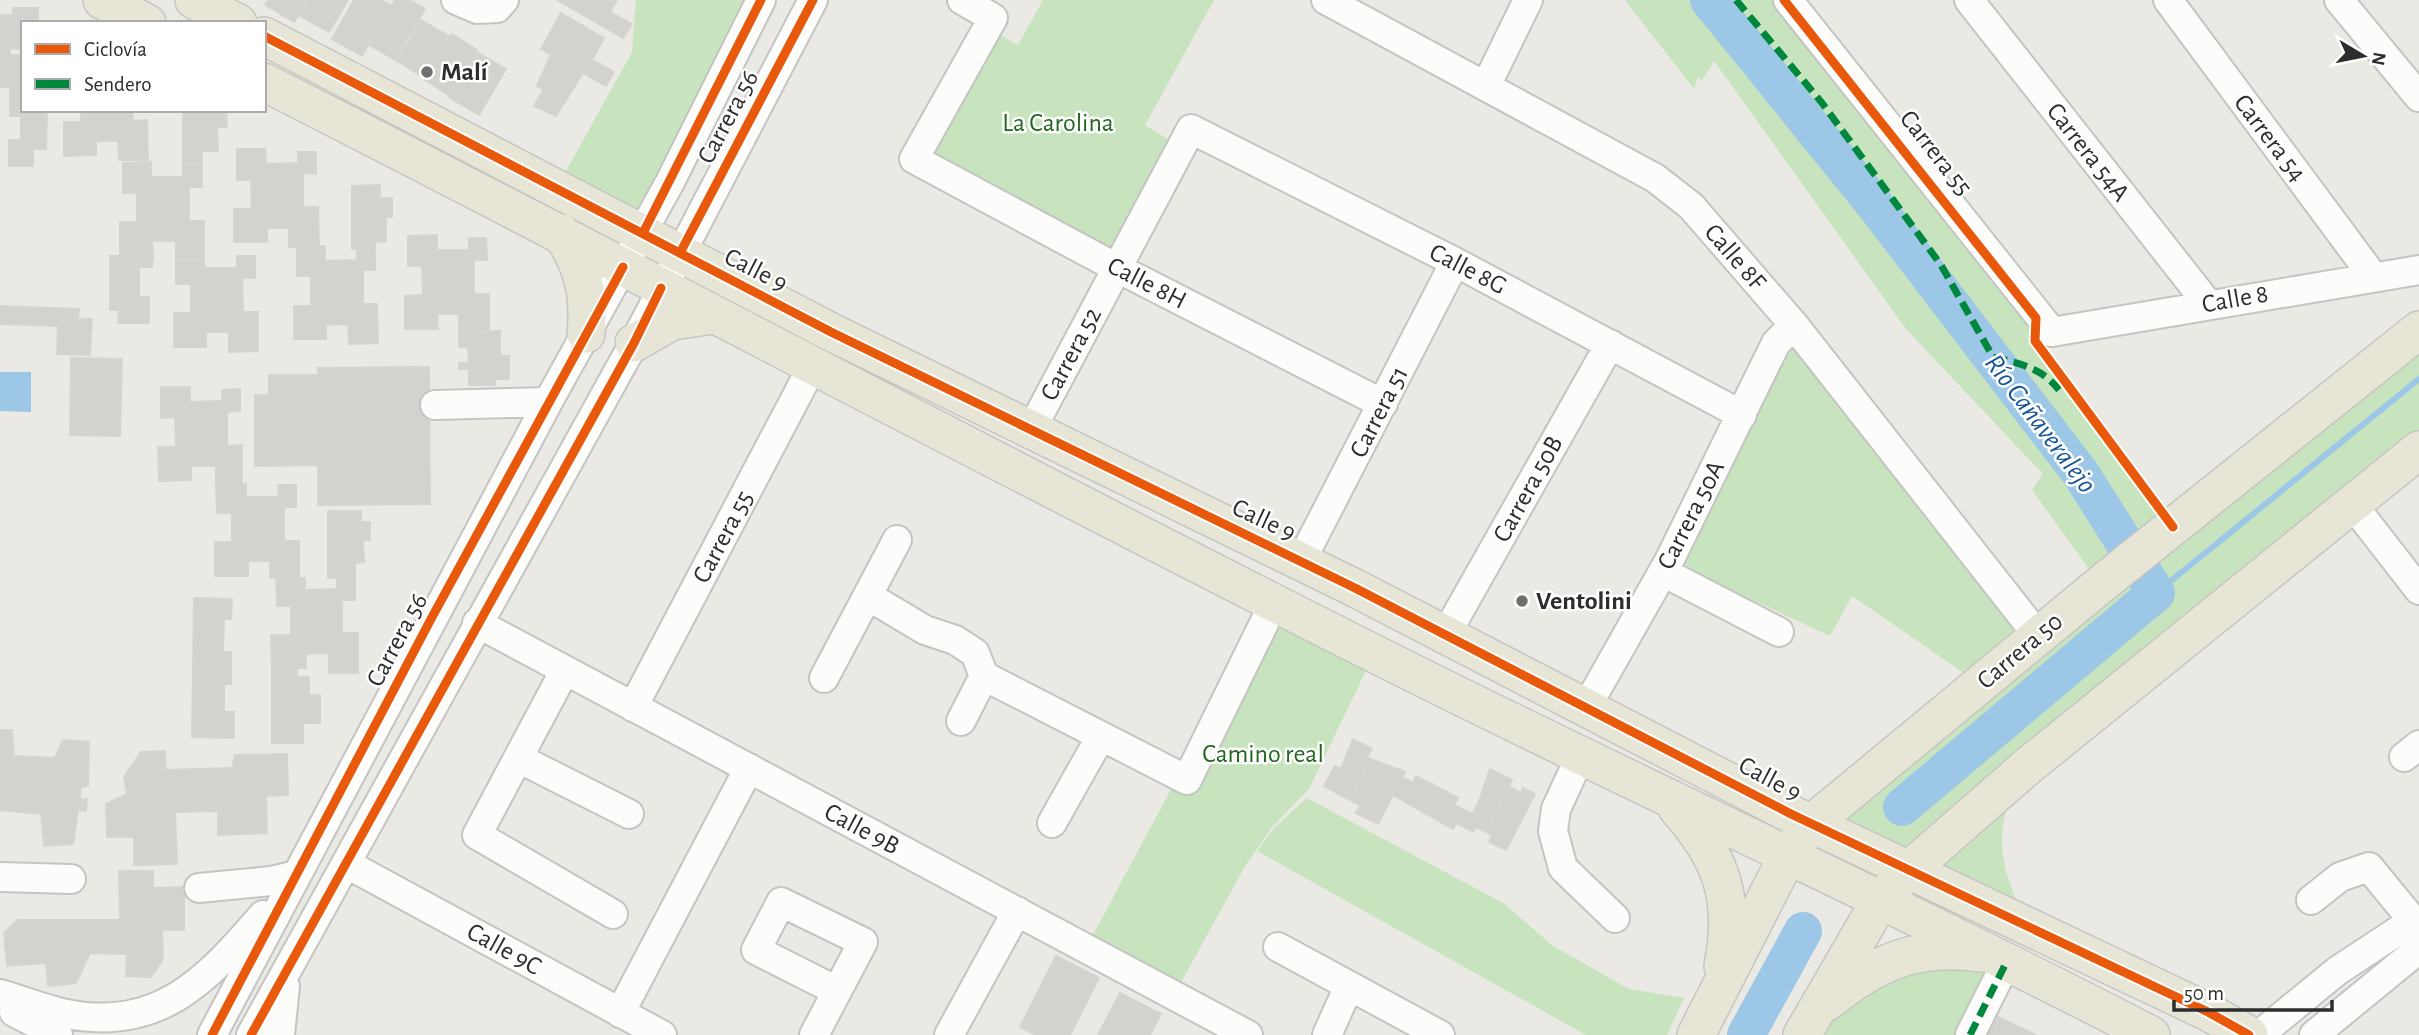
<svg xmlns="http://www.w3.org/2000/svg" width="2419" height="1035" font-family="'Alegreya Sans',sans-serif">
<style>
.green{fill:#c8e4bf}
.water{fill:#9cc7e6}
.lines{fill:none;stroke-linecap:round;stroke-linejoin:round}
.stream{stroke:#9cc7e6;stroke-width:6}
.river{stroke:#9cc7e6;stroke-width:38}
.building{fill:#d3d2ce;stroke:#d5d4d0;stroke-width:2}
.minor-casing{stroke:#c4c4c3;stroke-width:32}
.major-casing{stroke:#c6c5c3;stroke-width:40}
.minor{stroke:#fcfcfb;stroke-width:28}
.major{stroke:#e7e6d6;stroke-width:37}
.quiet{stroke:#00873e;stroke-width:7;stroke-dasharray:14 7;stroke-linecap:butt}
.cycleway-casing{stroke:#fff;stroke-width:13}
.cycleway{stroke:#e8590c;stroke-width:9}
.poi-dot{fill:#6f6f6d;stroke:#fff;stroke-width:2.5}
.labels{text-anchor:middle;dominant-baseline:central;stroke-width:5;stroke-linejoin:round;paint-order:stroke}
.poi-label{font-size:26px;font-weight:bold;fill:#2d2d2d;stroke:#fff;text-anchor:start}
.street-label{font-size:26px;fill:#2d2d2d;stroke:#fff}
.park-label{font-size:26px;fill:#236720;stroke:#fff}
.water-label{font-size:28px;font-style:italic;fill:#175597;stroke:#fff}
</style>
<rect width="100%" height="100%" fill="#eae9e4"/>
<!-- green -->
<path class="green" d="M636 0H761L643 233 556 189 632 52Z
M1043 0H1214L1145 125 1171 141 1109 252 931 152 997 33 1018 45Z
M1625 0H1788L2178 523 2419 330V450L2013 789C1991 846 2005 873 2027 926L1811 824 1980 684 1852 596 1830 636 1669 561 1794 325 2038 636 2100 584 2032 490 2043 474 1906 329 1714 61 1702 81 1698 77 1694 89Z
M1274 603 1374 654 1309 789 1272 827 1244 868 1174 995 1086 948 1170 791 1187 780Z
M1307 798 1503 903 1553 946 1629 989 1684 998 1667 1035H1586L1257 851 1275 827Z
M2007 961 1970 1035H1802L1854 980Z"/>
<!-- water -->
<path class="water" d="M0 372H31V412L0 411Z"/>
<g class="lines">
<!-- stream -->
<path class="stream" d="M2156 593 2419 379"/>
<!-- river -->
<path class="river" d="M1709 0 1875 205 2081 474 2156 593 1902 807
M1746 1035 1803 931"/>
</g>
<!-- building -->
<path class="building" d="M268 0H307L294 22 265 5Z
M309 0H348L329 32 300 16Z
M354 0H382L390 5 362 56 332 39Z
M395 0H410L425 9 395 60 369 45Z
M617 0 610 12 632 24 623 38 559 1Z
M13 8H38V23H23V49L10 48V55H23V110H47L46 149H33V166H9V140H21V116H10V87H0V15H13Z
M561 13 604 38 592 60 614 72 606 86 541 49Z
M421 20 449 36 425 78 397 61Z
M452 34 477 50 450 96 425 80Z
M477 52 506 69 479 115 450 98Z
M551 54 583 73 556 116 534 106 544 89 537 86Z
M81 110H132L133 121 147 120 148 160H119L118 141H96V155L64 156V122H81Z
M183 110H226L227 127H217L218 151H202V165H183Z
M237 149H265L266 164 298 163V152H316V174L303 173V207H318L319 246 289 247V228H267V242H234V209H252L251 180H237Z
M151 162V177H183V165H202V187H189V221H204V259H176V241H152L153 256H120V222H137V193H123V163Z
M380 185V198H392V217H386V241L375 242V248L352 249V186Z
M437 235V250H469V238H486L487 260H474V294H489V331L459 332V314H437L438 329H405V296L423 295 422 266H408V236Z
M325 246V261L357 260V249L375 248V270H363V304H377L378 343 349 344 348 324 326 325V339H294V306H311V276H297V247Z
M110 256H153L152 267H139V297H149V323H118L119 310H110Z
M237 256H255V278H242L243 312H258V351L229 352V332H206V347H174V313H191V284H176V259H204V268H237Z
M0 306 79 309 78 319H92L90 355 57 354 58 326 0 324Z
M500 331V356H509V379H495V385H469V369H459V363H469L468 347H459V332Z
M71 358 122 359 120 436 70 435Z
M429 367 430 504 318 505V465L255 466V395H269V375H318V368Z
M161 387H190V402L222 401V390L240 389V411L227 412V446L242 445V484H216V466H191V480L159 481 158 447H176L175 417 161 418Z
M216 484H246V497H279L278 485H296V507H284V541H299V578H270V561H248V576H215V542H232V513H217Z
M328 511H361V522H370V540H363L364 562 355 563V578H328Z
M276 578H305V590L337 589V578H355V600H342V633H358V673H329V653L306 654V668H272L271 635H291V606H277Z
M194 598 232 599 231 619H224L223 652H231V684H224V712H234V738L192 737Z
M272 668H297V677H309V695H320V723H303V743H272Z
M0 730H12L14 756 55 758 63 740 89 742 88 786 81 787 80 800 87 799 86 811 78 810 73 844 44 846 41 814 0 810Z
M1353 739 1372 749 1367 757 1371 759 1361 779 1341 769Z
M165 751 166 770 232 768 235 755 287 754 288 795 266 796 267 833 218 835V811L175 812 177 864 134 865V837H107L106 804 127 794 124 777 141 752Z
M1371 759 1405 772 1393 795 1361 779Z
M1335 766 1361 779 1350 800 1324 786Z
M1490 769 1512 780 1495 813 1478 804Z
M1416 776 1458 798 1454 805 1472 814 1478 804 1495 813 1486 832 1476 827 1473 832 1456 823 1453 829 1393 795 1402 777 1413 783Z
M1361 779 1393 795 1378 824 1356 813 1360 805 1350 800Z
M1509 786 1521 793 1523 788 1535 794 1519 825 1495 813Z
M1495 813 1519 825 1506 850 1489 842 1492 835 1486 832Z
M119 871H153V888L184 887V930H162L163 959 151 977 126 976 127 954 90 953 76 983 48 986 46 963 7 966 4 933 18 920H120Z
M1056 956 1099 978 1070 1035H1036L1020 1027Z
M1120 993 1161 1014 1150 1035H1098Z
M1990 1013 2036 1035H1979Z"/>
<g class="lines">
<defs>
<path id="minor" d="M456 0 477 9 497 8 504 0
M962 0 993 18 914 159 1117 268 1383 404
M1326 0 1655 178 1691 206 1794 325 2039 637
M1788 0 2052 332 2419 270
M1969 0 2208 304
M2168 0 2372 275
M2339 0 2419 97
M1486 86 1528 0
M435 405 548 402
M1031 430 1191 129 1455 262 1742 415
M2352 504 2419 590
M1301 561 1455 262
M1663 572 1779 632
M868 596 925 630 955 640 975 653 984 676 1187 780 1274 603
M477 623 1248 1035
M1446 634 1610 344
M565 670 477 835 613 914
M824 678 897 540
M1587 706 1669 561 1776 343 1794 325
M633 707 812 367
M961 721 984 676
M1580 757 1556 809 1553 831 1563 868 1615 918
M2404 757 2419 745
M518 758 629 814
M1052 823 1101 736
M347 864 662 1035
M0 877 71 879
M199 888 271 881 296 875
M2311 900 2340 877 2369 867 2419 928
M1278 947 1440 1035
M0 994C21 1000 41 1008 62 1013 158 1034 207 980 263 915
M14 1012 58 1035
M620 1013 749 768
M212 1035 548 402 670 182 761 0
M251 1035 634 343 813 0
M280 1035 285 986
M814 1035 863 942 781 902 756 950 837 991
M949 1035 1017 911
M1327 1035 1349 986
M1970 1035 2007 961
M2259 1035 2337 971 2413 921
M2314 1035 2419 949"/>
<path id="major" d="M102 0 147 23
M194 0 238 23
M264 36 831 332 1355 588 1791 814 2208 1012 2249 1035
M264 82C637 272 1005 468 1379 656 1635 785 1896 903 2151 1035
M561 233C583 266 590 295 586 334
M634 343 672 321 714 315
M1677 808C1722 858 1736 899 1723 966
M1827 1002C1875 963 1916 944 1979 953
M1696 1035 1788 855 1811 824 2100 585 2419 330
M1802 1035 1881 899 1909 870 2028 766 2419 450"/>
</defs>
<!-- minor casing -->
<use href="#minor" class="minor-casing"/>
<!-- major casing -->
<use href="#major" class="major-casing"/>
<!-- minor -->
<use href="#minor" class="minor"/>
<!-- major -->
<use href="#major" class="major"/>
<!-- quiet -->
<path class="quiet" d="M1736 0 1822 103 1941 265 1993 357C2020 364 2041 367 2059 390
M1970 1035 2007 961"/>
<defs>
<path id="cycleway" d="M1784 0 2036 318 2035 341 2173 527
M264 36 831 332 1355 588 1791 814 2208 1012 2249 1035
M643 233 761 0
M680 253 813 0
M212 1035 431 619 623 267
M251 1035 634 343 661 288"/>
</defs>
<!-- cycleway casing -->
<use href="#cycleway" class="cycleway-casing"/>
<!-- cycleway -->
<use href="#cycleway" class="cycleway"/>
</g>
<!-- markers -->
<g class="poi-dot">
<circle cx="427" cy="72" r="7"/>
<circle cx="1522" cy="601" r="7"/>
</g>
<g class="labels">
<!-- poi labels -->
<g class="poi-label">
<text x="441" y="72">Malí</text>
<text x="1536" y="601">Ventolini</text>
</g>
<!-- street labels -->
<g class="street-label">
<text transform="translate(728 117) rotate(-62)">Carrera 56</text>
<text transform="translate(2270 138) rotate(53)">Carrera 54</text>
<text transform="translate(2088 152) rotate(52)">Carrera 54A</text>
<text transform="translate(1936 153) rotate(52)">Carrera 55</text>
<text transform="translate(1735 257) rotate(49)">Calle 8F</text>
<text transform="translate(1468 269) rotate(27)">Calle 8G</text>
<text transform="translate(756 270) rotate(27)">Calle 9</text>
<text transform="translate(1147 283) rotate(27)">Calle 8H</text>
<text transform="translate(2235 299) rotate(-10)">Calle 8</text>
<text transform="translate(1071 354) rotate(-62)">Carrera 52</text>
<text transform="translate(1379 412) rotate(-63)">Carrera 51</text>
<text transform="translate(1528 489) rotate(-61)">Carrera 50B</text>
<text transform="translate(1691 515) rotate(-63)">Carrera 50A</text>
<text transform="translate(1264 520) rotate(25)">Calle 9</text>
<text transform="translate(723 537) rotate(-62)">Carrera 55</text>
<text transform="translate(397 640) rotate(-62)">Carrera 56</text>
<text transform="translate(2020 651) rotate(-40)">Carrera 50</text>
<text transform="translate(1770 779) rotate(28)">Calle 9</text>
<text transform="translate(862 829) rotate(28)">Calle 9B</text>
<text transform="translate(504 949) rotate(29)">Calle 9C</text>
</g>
<!-- park labels -->
<g class="park-label">
<text x="1058" y="123">La Carolina</text>
<text x="1263" y="754">Camino real</text>
</g>
<!-- water labels -->
<g class="water-label">
<text transform="translate(2040 424) rotate(53)">Río Cañaveralejo</text>
</g>
</g>
<!-- legend -->
<rect x="21" y="21" width="245" height="91" fill="#ffffff" stroke="#ababab" stroke-width="2"/>
<rect x="35" y="44" width="35" height="10" fill="#e8590c" stroke="#ababab" stroke-width="2"/>
<text x="84" y="56" font-size="21" fill="#2d2d2d">Ciclovía</text>
<rect x="35" y="79" width="35" height="10" fill="#00873e" stroke="#ababab" stroke-width="2"/>
<text x="84" y="91" font-size="21" fill="#2d2d2d">Sendero</text>
<!-- north arrow -->
<g transform="translate(2363 56) rotate(100)" stroke="#ffffff" stroke-width="5" paint-order="stroke">
<path d="M0-5L12 26L0 18L-12 26Z" fill="#2d2d2d"/>
<text y="-10" font-size="19" font-weight="bold" text-anchor="middle" fill="#2d2d2d">N</text>
</g>
<!-- scale -->
<path d="M2174 1000v10h158v-10" fill="none" stroke="#2d2d2d" stroke-width="3.5"/>
<text x="2184" y="1000" font-size="21" fill="#2d2d2d" stroke="#ffffff" stroke-width="5" paint-order="stroke">50 m</text>
</svg>
